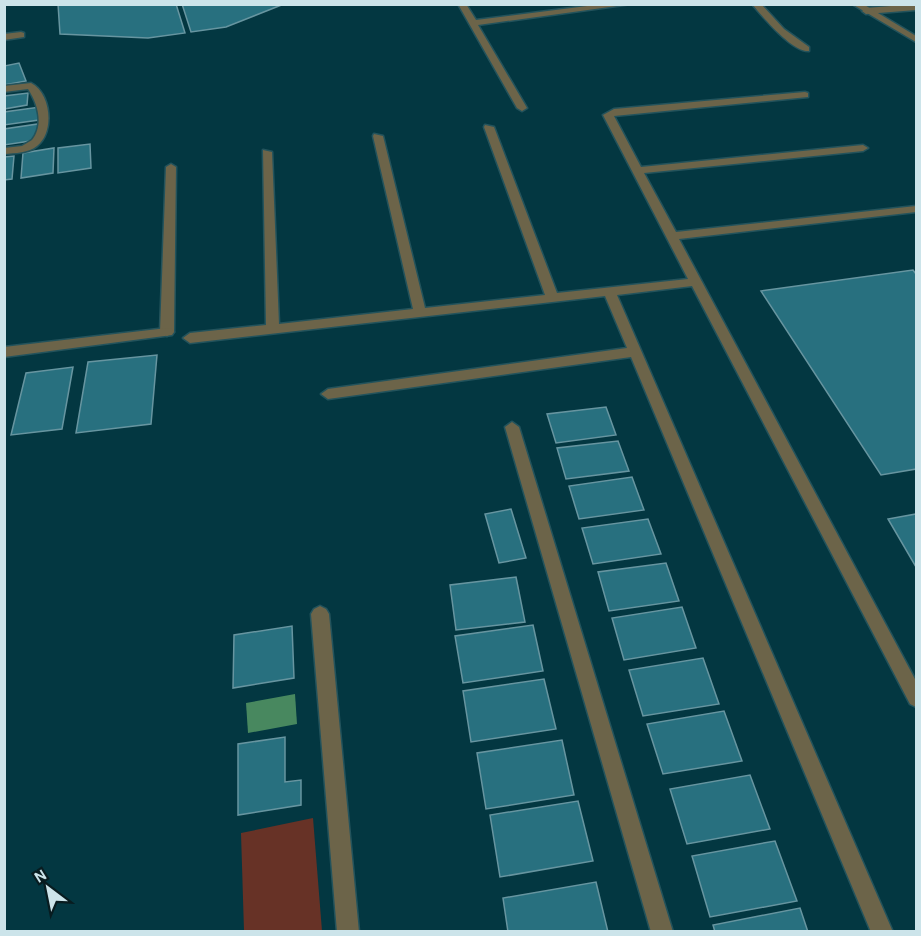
<svg xmlns="http://www.w3.org/2000/svg" width="921" height="936" font-family="Karla,sans-serif">
<style>
.green{fill:#673226}
.water{fill:#48885f}
.building{fill:#28707f;stroke:#6795a0;stroke-width:1.5}
.lines{fill:none;stroke-linecap:round;stroke-linejoin:round}
.lane-casing{stroke:#23535c;stroke-width:3}
.street-casing{stroke:#23535c;stroke-width:3}
.lane{fill:#6c6449;fill-rule:evenodd}
.street{fill:#6c6449;fill-rule:evenodd}
</style>
<rect width="100%" height="100%" fill="#033741"/>
<!-- green -->
<path class="green" d="M313 818 322 931H244L241 833Z"/>
<!-- water -->
<path class="water" d="M295 694 297 724 248 733 246 703Z"/>
<!-- building -->
<path class="building" d="M58 4H176L185 33 148 38 60 34Z
M182 4H284L226 27 191 32Z
M19 63 26 81 4 85V66Z
M28 93 27 105 4 109V96Z
M40 107 39 120 4 125V112Z
M38 124 37 140 4 145V129Z
M90 144 91 168 58 173V148Z
M54 148 53 173 21 178 23 153Z
M14 156 12 179 4 180V157Z
M913 270 916 274V469L881 475 761 291Z
M157 355 151 424 76 433 88 362Z
M73 367 62 429 11 435 26 373Z
M606 407 616 435 556 443 547 414Z
M618 441 629 471 566 479 557 448Z
M632 477 644 510 579 519 569 486Z
M511 509 526 558 499 563 485 514Z
M916 514V567L888 519Z
M648 519 661 554 593 564 582 528Z
M666 563 679 601 609 611 598 572Z
M516 577 525 622 456 630 450 585Z
M682 607 696 648 624 660 612 618Z
M533 625 543 671 463 683 455 636Z
M292 626 294 678 233 688 234 635Z
M703 658 719 704 643 716 629 670Z
M544 679 556 729 471 742 463 691Z
M724 711 742 761 663 774 647 724Z
M285 737V782L301 780V805L238 815V744Z
M562 740 574 795 486 809 477 753Z
M750 775 770 829 687 844 670 789Z
M578 801 593 861 500 877 490 815Z
M775 841 797 901 710 917 692 856Z
M596 882 608 932H508L503 898Z
M800 908 808 932H715L713 925Z"/>
<g class="lines">
<defs>
<path id="lane" d="M458 4H466L476 20 603 4H631L478 25 527 108 522 111 517 108Z
M752 4H761L784 29 809 47V51C792 52 763 17 752 4Z
M916 4V10L866 14 862 11 866 8Z
M171 164 176 167 174 332 167 336 160 332 166 167Z
M512 422 519 427 673 932H651L505 427Z
M320 606 326 609 329 614 359 932H337L311 614 314 609Z"/>
<path id="street" d="M852 4H863L916 36V42Z
M21 32 24 33V37L4 40V34Z
M31 83C51 93 55 132 37 146 29 153 15 153 4 154V148L22 146 32 140C44 125 38 104 28 89L4 92V86Z
M805 92 808 93V97L614 116 641 167 863 145 868 148 863 151 644 173 676 232 916 206V212L679 239 916 681V707L910 704 692 286 617 295 893 932H871L631 357 328 399 321 394 328 389 627 348 605 296 190 343 183 338 190 333 266 325 263 150 272 152 279 324 413 309 373 136 374 134 383 136 425 308 545 295 484 127 485 125 494 127 557 293 688 279 603 115 614 109Z
M167 328 172 329 174 332 172 335 4 357V347Z"/>
</defs>
<!-- lane casing -->
<use href="#lane" class="lane-casing"/>
<!-- street casing -->
<use href="#street" class="street-casing"/>
<!-- lane -->
<use href="#lane" class="lane"/>
<!-- street -->
<use href="#street" class="street"/>
</g>
<!-- border -->
<rect width="921" height="936" fill="none" stroke="#cce4ea" stroke-width="12"/>
<!-- north arrow -->
<g transform="translate(48 888) rotate(328)" stroke="#081c20" stroke-width="4.5" paint-order="stroke">
<path d="M0-4.5L10 22L0 15L-10 22Z" fill="#cce4ea"/>
<text y="-9" font-size="16" font-weight="bold" text-anchor="middle" fill="#cce4ea">N</text>
</g>
</svg>
